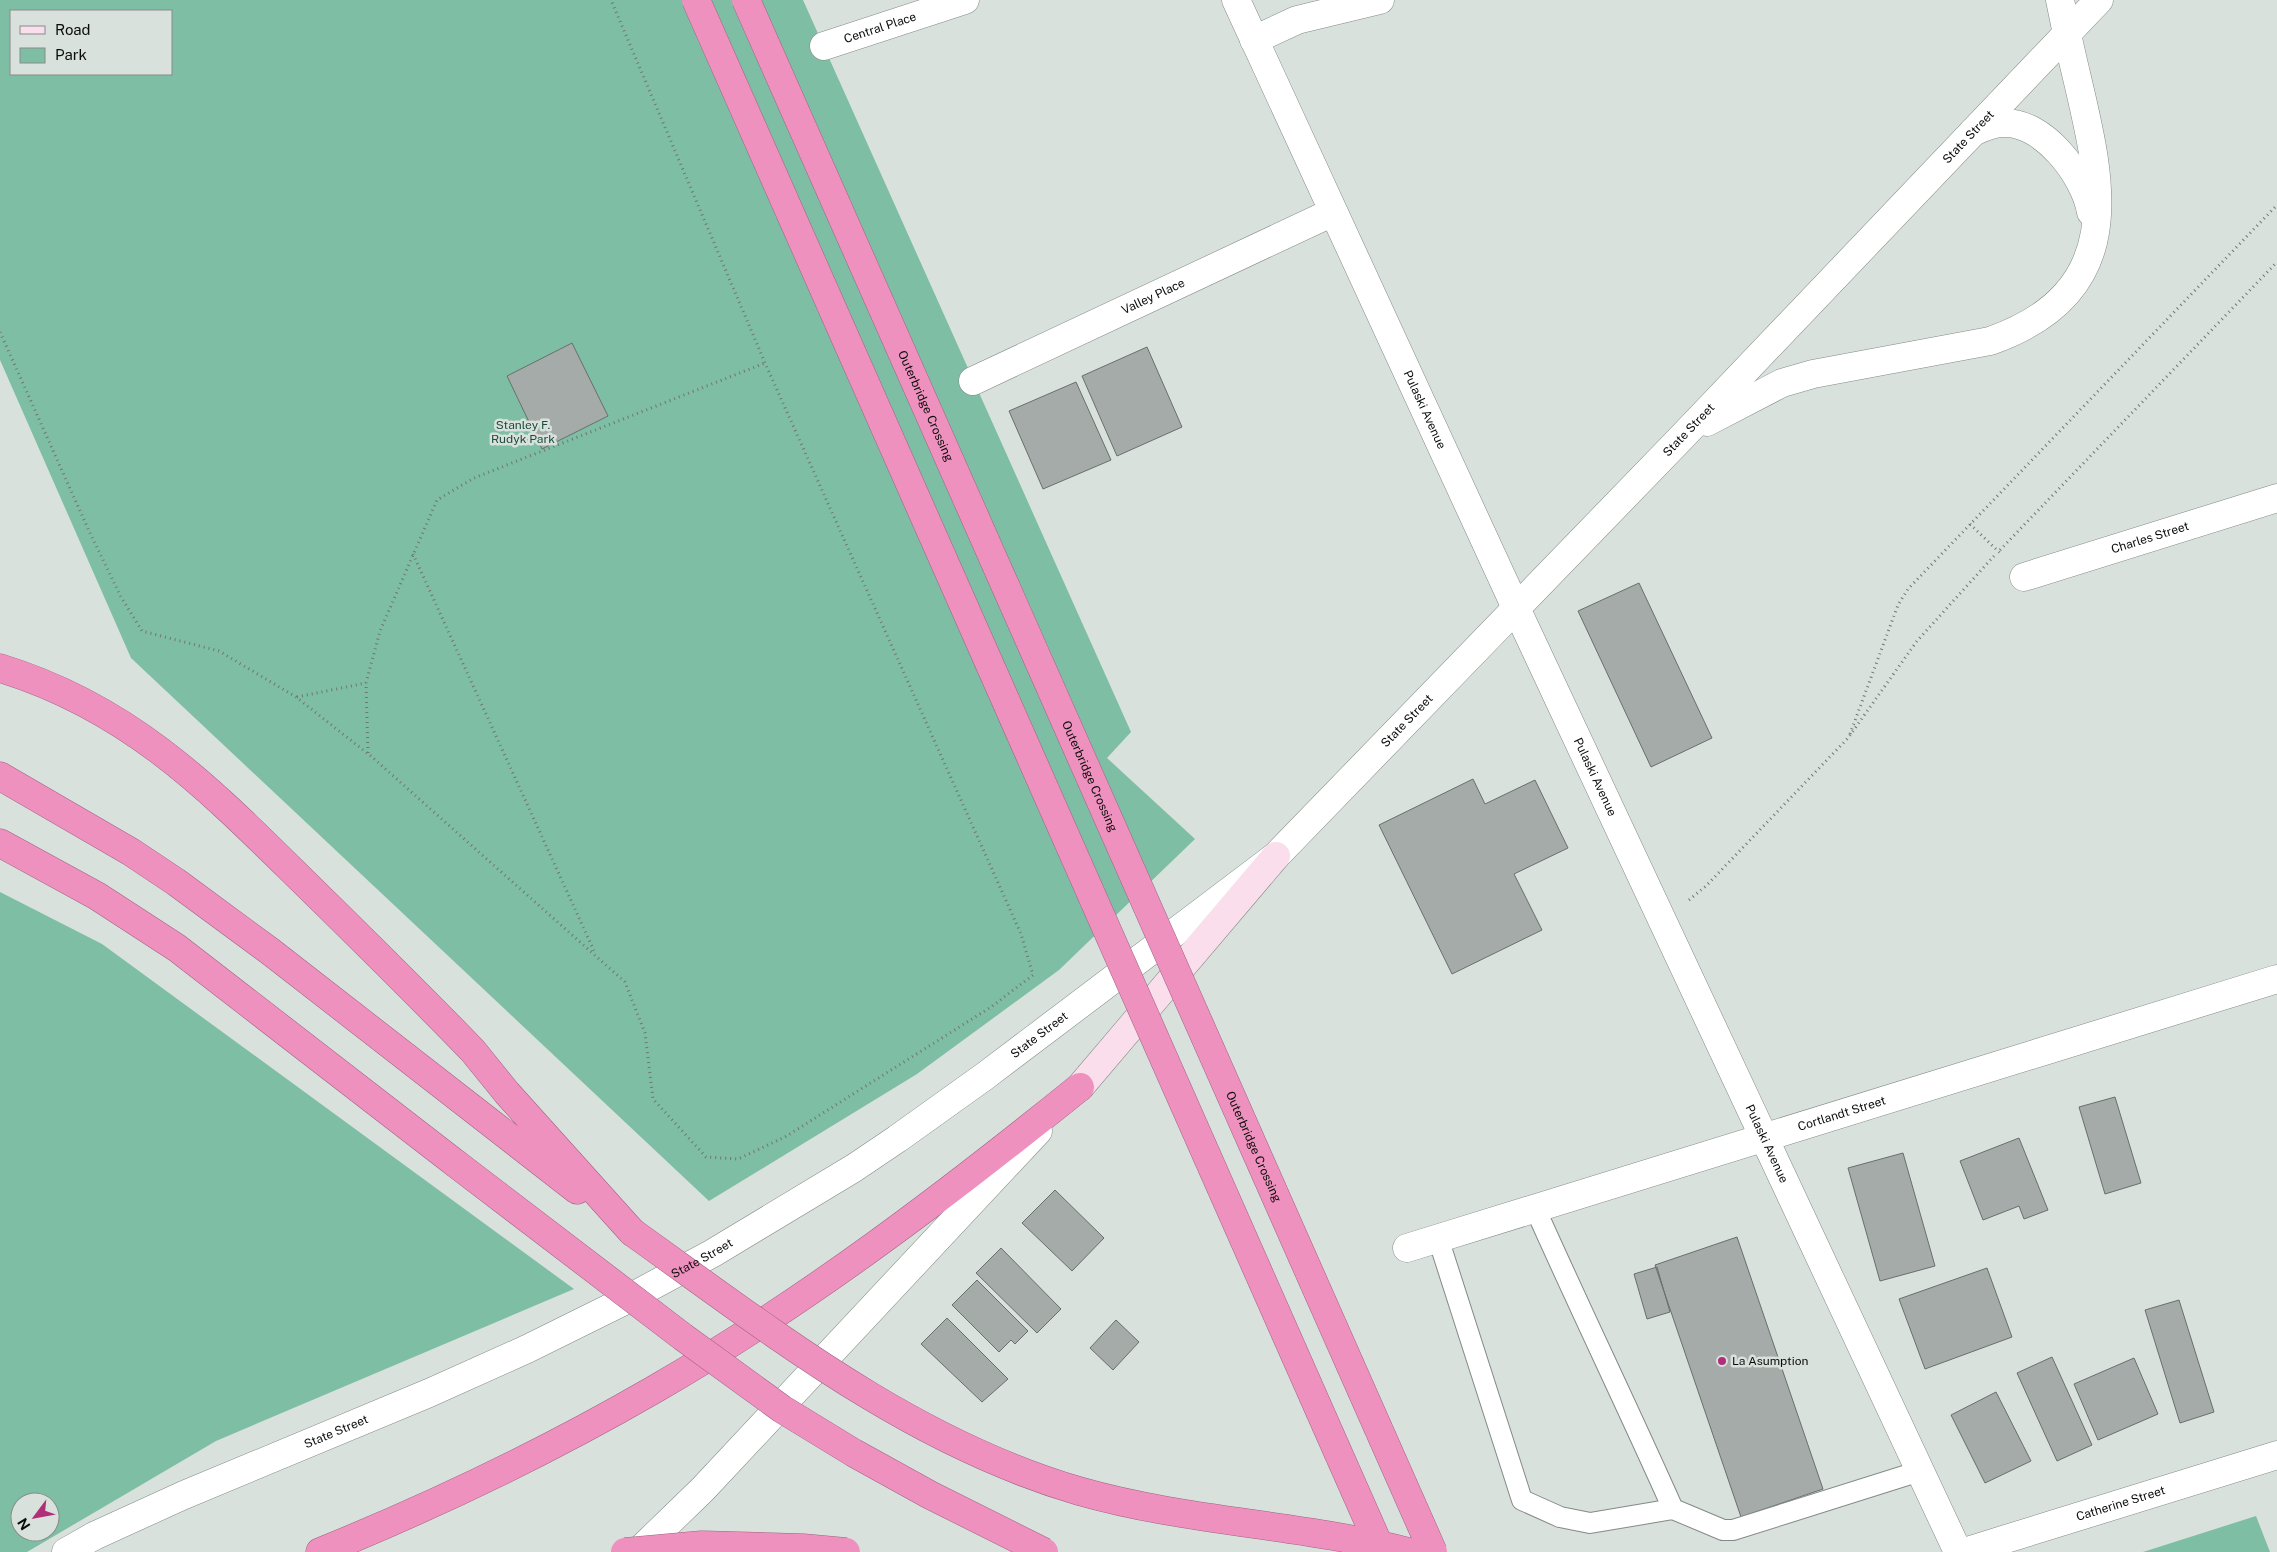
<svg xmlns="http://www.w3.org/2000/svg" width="2277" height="1552" font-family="'Public Sans',sans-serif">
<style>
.green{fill:#7ebea4;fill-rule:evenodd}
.building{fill:#a4aba8;stroke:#696f6c}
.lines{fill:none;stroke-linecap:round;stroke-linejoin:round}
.service-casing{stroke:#838a87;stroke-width:22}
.minor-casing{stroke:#838a87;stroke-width:29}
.tertiary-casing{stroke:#838a87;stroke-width:29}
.secondary-casing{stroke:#838a87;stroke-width:29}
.motorway-casing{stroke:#9f6380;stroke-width:29}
.path{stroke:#717674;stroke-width:3;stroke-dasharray:1 4;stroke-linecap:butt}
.service{stroke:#fff;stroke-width:20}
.minor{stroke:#fff;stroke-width:28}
.tertiary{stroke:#fff;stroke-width:28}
.secondary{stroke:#fadeec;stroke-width:28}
.motorway{stroke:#ef91be;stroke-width:28}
.motorway-bridge-casing{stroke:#9f6380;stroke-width:29;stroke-linecap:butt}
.motorway-bridge{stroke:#ef91be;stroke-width:28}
.poi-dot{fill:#b12f79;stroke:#d9e1dd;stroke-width:2}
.labels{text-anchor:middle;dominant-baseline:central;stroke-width:5;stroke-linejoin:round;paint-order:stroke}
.street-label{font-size:12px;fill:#0b0d0c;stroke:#d9e1dd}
.park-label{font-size:12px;fill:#1c4c3b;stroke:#d9e1dd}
.poi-label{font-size:12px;fill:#0b0d0c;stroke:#d9e1dd;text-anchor:start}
</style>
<rect width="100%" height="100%" fill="#d9e1dd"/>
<!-- green -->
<path class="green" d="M0 0H803L1131 732 1107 758 1195 839 1059 970 917 1074 709 1201 131 658 0 360ZM11 11H171V74H11Z
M0 892 102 944 574 1289 216 1441 27 1552H0ZM20 1502H50V1532H20Z
M2256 1516 2270 1552H2143Z"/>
<!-- building -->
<path class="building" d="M572 343 608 416 542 449 507 376Z
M1147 347 1182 427 1117 456 1082 376Z
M1076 382 1111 460 1043 489 1009 411Z
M1639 583 1712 738 1651 767 1578 611Z
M1473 779 1485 804 1535 780 1568 848 1514 874 1542 930 1452 974 1379 825Z
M2115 1097 2141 1183 2105 1194 2079 1107Z
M2019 1138 2048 1210 2024 1219 2019 1206 1983 1220 1960 1161Z
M1903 1153 1935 1266 1880 1281 1848 1168Z
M1055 1190 1104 1238 1072 1271 1022 1223Z
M1737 1237 1823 1489 1741 1517 1655 1265Z
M1001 1248 1061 1309 1037 1333 976 1273Z
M1657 1267 1670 1312 1647 1319 1634 1274Z
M1987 1268 2012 1337 1925 1369 1899 1299Z
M977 1280 1028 1331 1015 1344 1011 1340 999 1352 952 1305Z
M2179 1300 2214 1412 2180 1423 2145 1310Z
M947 1318 1008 1379 982 1402 921 1344Z
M1116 1320 1139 1342 1113 1370 1090 1348Z
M2052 1357 2092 1445 2057 1461 2017 1373Z
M2134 1358 2158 1414 2098 1440 2074 1384Z
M1996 1392 2031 1461 1985 1483 1951 1415Z"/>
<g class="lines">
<defs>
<path id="service" d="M1535 1208C1580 1309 1628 1408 1673 1509
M1438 1238 1522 1500 1560 1517 1590 1523 1673 1509 1723 1530H1733L1920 1471"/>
<g id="minor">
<path id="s1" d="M1236 0 1516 608 1958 1552"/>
<path d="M2060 0 2067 34"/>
<path d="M1254 40 1297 20 1380 0"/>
<path id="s2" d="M824 46 965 0"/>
<path id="s3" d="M973 381 1333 212"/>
<path id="s4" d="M2024 577 2277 498"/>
<path id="s5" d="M1407 1248 2277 979"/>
<path id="s6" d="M1964 1552 2277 1455"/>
</g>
<g id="tertiary">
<path d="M1973 132C1982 128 1992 123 2002 123 2043 120 2085 176 2091 212"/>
<path d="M1707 422 1782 383 1813 374 1990 341C2147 286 2093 157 2067 34"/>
<path id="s7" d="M66 1552 94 1536 184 1495 429 1393 527 1349 622 1302 713 1253 854 1168 897 1139 985 1076 1276 856 1683 436 2099 0"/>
<path d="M638 1552 703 1489 1038 1131"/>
</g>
<path id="secondary" d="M1080 1087 1276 856"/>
<path id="motorway" d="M0 668C134 709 213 793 310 888 365 942 420 996 473 1051L507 1093 632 1232
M0 776 131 852 176 882 271 952 577 1190
M0 843 97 896 177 948 455 1163
M320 1552C435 1505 548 1451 655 1389 806 1302 945 1196 1080 1087"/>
</defs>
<!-- service casing -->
<use href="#service" class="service-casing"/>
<!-- minor casing -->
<use href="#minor" class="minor-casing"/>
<!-- tertiary casing -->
<use href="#tertiary" class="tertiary-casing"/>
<!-- secondary casing -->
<use href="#secondary" class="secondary-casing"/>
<!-- motorway casing -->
<use href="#motorway" class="motorway-casing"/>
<!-- path -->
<path class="path" d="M0 332 89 531 121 597 142 631 219 651 296 697 372 757 625 982 645 1033 653 1099 706 1157 738 1159 785 1137 991 1007 1033 975 1021 934 765 363 611 0
M1970 524 2001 554
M2000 550 2277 262
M413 554 595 953
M297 697 366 683
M1850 734 1898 605 1908 589 2277 205
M368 753 366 683 380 631 437 500 474 478 765 363
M1689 900 1706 886 1848 738 1917 641 1994 556"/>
<!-- service -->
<use href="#service" class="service"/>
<!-- minor -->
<use href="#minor" class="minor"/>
<!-- tertiary -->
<use href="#tertiary" class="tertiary"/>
<!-- secondary -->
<use href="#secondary" class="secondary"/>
<!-- motorway -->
<use href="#motorway" class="motorway"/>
<defs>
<g id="motorway-bridge">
<path d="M696 0 1382 1552"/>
<path id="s8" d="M746 0 1433 1552"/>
<path d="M455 1163 683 1337 782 1409 854 1453 930 1495 1044 1552"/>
<path d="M632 1232C772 1332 911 1442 1079 1491 1187 1522 1301 1524 1409 1552"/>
<path d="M625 1552 702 1545 803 1548 846 1552"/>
</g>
</defs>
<!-- motorway-bridge casing -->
<use href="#motorway-bridge" class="motorway-bridge-casing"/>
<!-- motorway-bridge -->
<use href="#motorway-bridge" class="motorway-bridge"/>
</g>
<!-- markers -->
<circle class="poi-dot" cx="1722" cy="1361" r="5"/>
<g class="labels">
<!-- street labels -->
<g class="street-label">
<text stroke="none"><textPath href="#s2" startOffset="59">Central Place</textPath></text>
<text stroke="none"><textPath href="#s7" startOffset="2401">State Street</textPath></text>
<text stroke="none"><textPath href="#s3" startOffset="199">Valley Place</textPath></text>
<text stroke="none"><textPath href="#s8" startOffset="444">Outerbridge Crossing</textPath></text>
<text stroke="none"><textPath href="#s1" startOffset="451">Pulaski Avenue</textPath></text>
<text stroke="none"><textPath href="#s7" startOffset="1996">State Street</textPath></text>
<text stroke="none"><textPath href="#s4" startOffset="132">Charles Street</textPath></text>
<text stroke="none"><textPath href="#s7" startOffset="1591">State Street</textPath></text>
<text stroke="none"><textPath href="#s8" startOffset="849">Outerbridge Crossing</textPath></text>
<text stroke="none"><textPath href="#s1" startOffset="856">Pulaski Avenue</textPath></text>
<text stroke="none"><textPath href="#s7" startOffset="1106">State Street</textPath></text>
<text stroke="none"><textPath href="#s5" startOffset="455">Cortlandt Street</textPath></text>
<text stroke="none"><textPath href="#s1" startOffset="1261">Pulaski Avenue</textPath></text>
<text stroke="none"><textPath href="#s8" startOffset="1254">Outerbridge Crossing</textPath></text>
<text stroke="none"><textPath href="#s7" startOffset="701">State Street</textPath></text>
<text stroke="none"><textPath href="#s7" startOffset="296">State Street</textPath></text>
<text stroke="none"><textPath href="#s6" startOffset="164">Catherine Street</textPath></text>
</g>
<!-- park labels -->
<g class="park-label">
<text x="523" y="425">Stanley F.<tspan x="523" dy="14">Rudyk Park</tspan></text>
</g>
<!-- poi labels -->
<g class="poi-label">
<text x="1732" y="1361">La Asumption</text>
</g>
</g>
<!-- legend -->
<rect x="10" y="10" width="162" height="65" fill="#d9e1dd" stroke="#878c89"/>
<rect x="20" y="26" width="25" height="8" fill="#fadeec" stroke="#878c89"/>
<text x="55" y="35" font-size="15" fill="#0b0d0c">Road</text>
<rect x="20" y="48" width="25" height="15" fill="#7ebea4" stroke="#878c89"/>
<text x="55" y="60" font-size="15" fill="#0b0d0c">Park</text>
<!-- north arrow -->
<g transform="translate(35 1517) rotate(238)"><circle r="24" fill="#d9e1dd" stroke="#878c89"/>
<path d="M0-4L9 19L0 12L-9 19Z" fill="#b12f79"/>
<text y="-8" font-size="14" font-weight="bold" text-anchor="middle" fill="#0b0d0c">N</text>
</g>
</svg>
